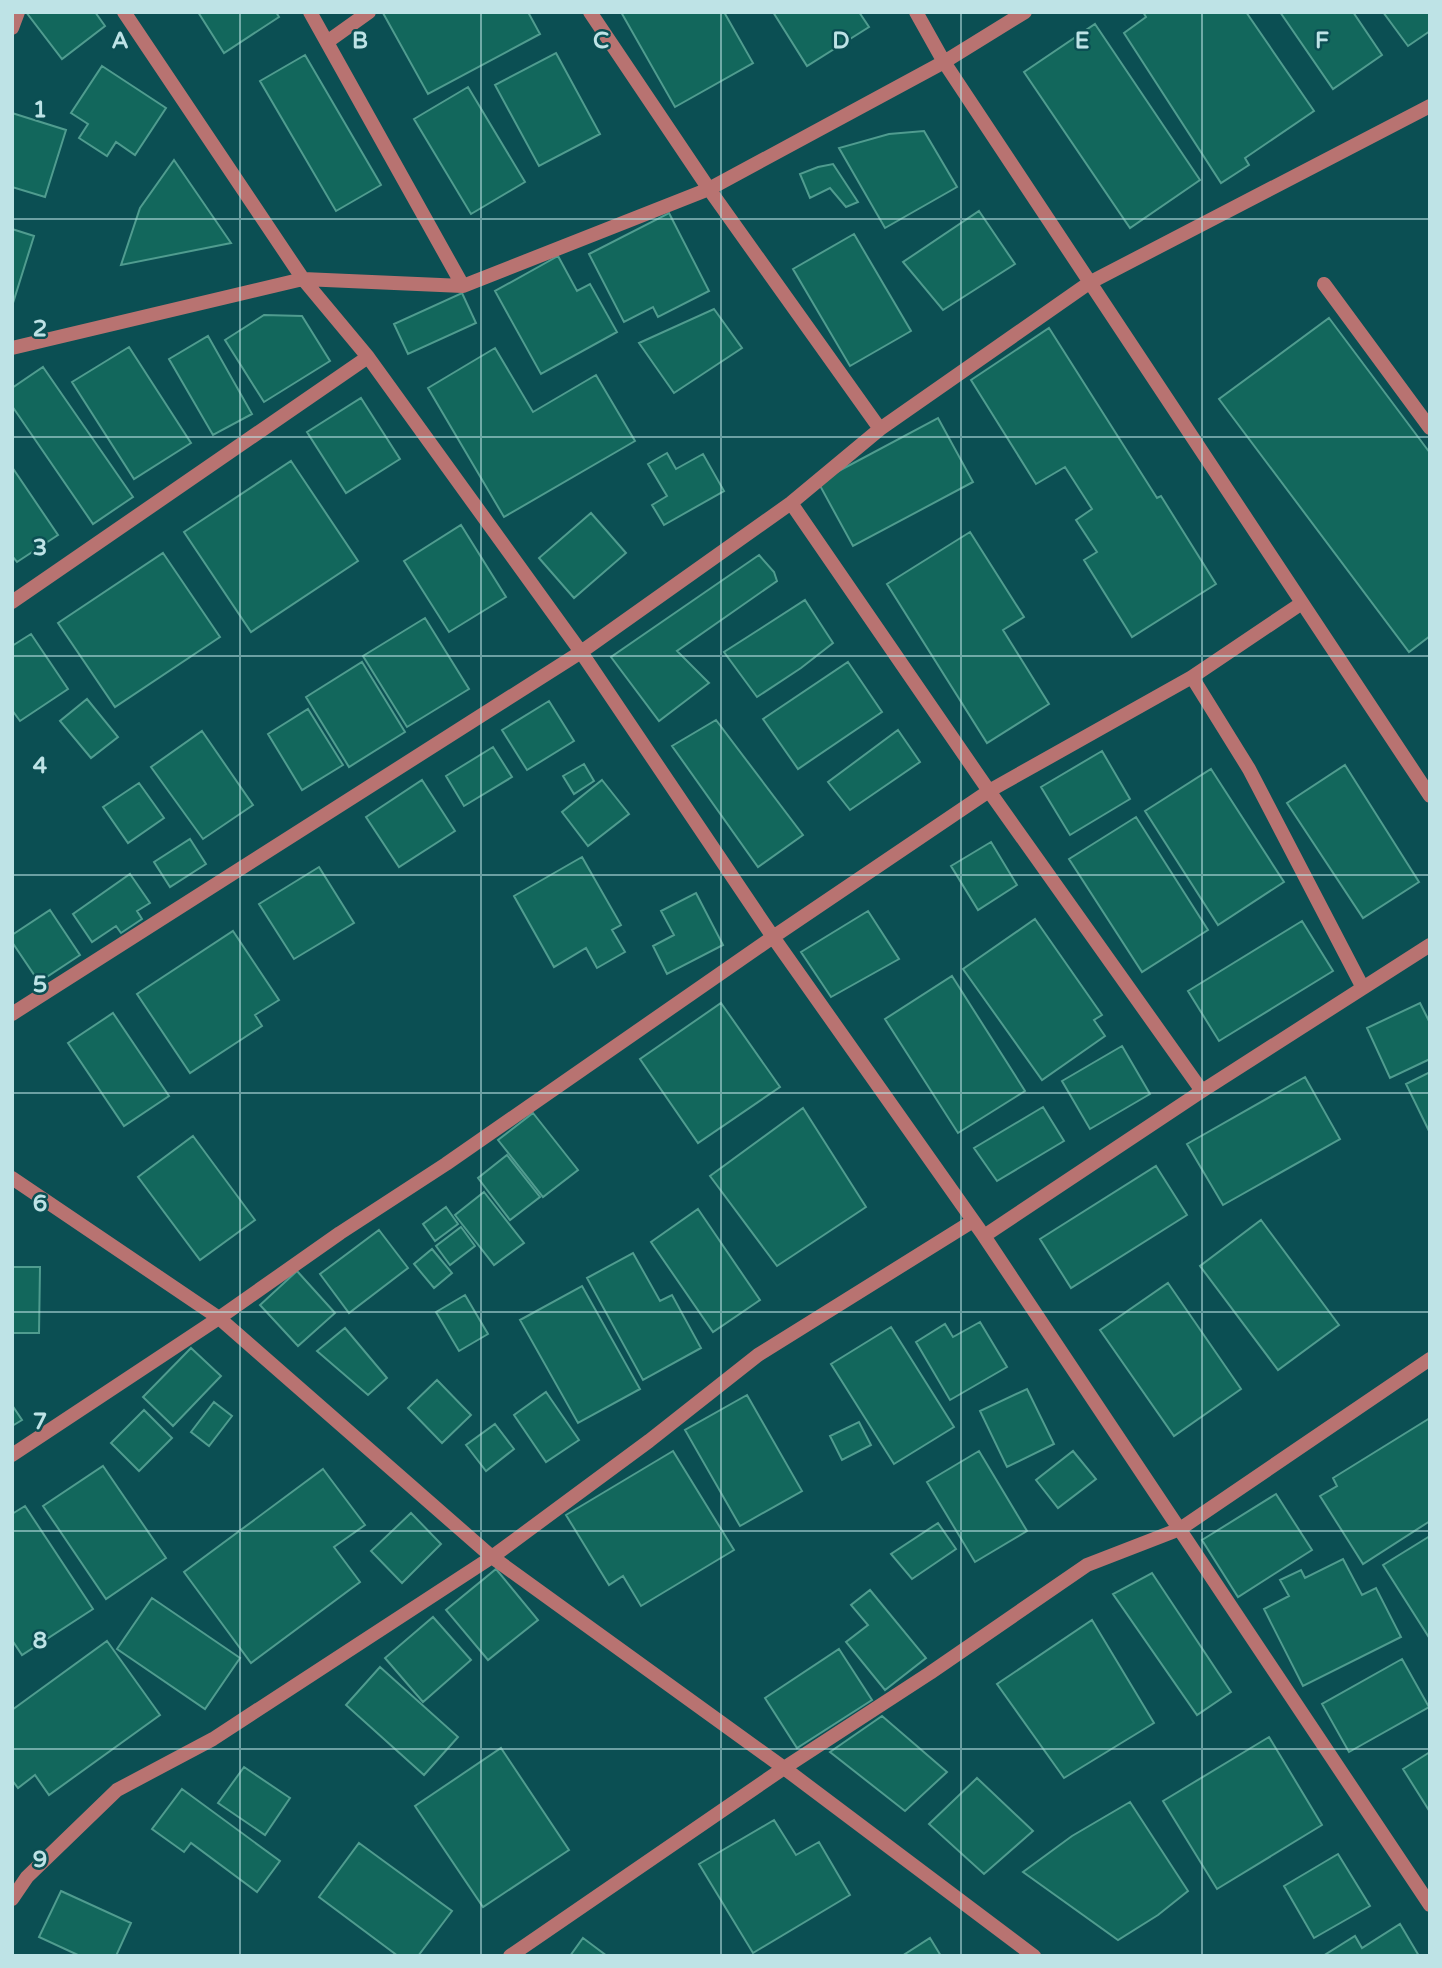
<svg xmlns="http://www.w3.org/2000/svg" width="1442" height="1968" font-family="'Varela Round',sans-serif">
<style>
.building{fill:#12675c;stroke:#509c8f;stroke-width:2}
.lines{fill:none;stroke-linecap:round;stroke-linejoin:round}
.lane{stroke:#b87371;stroke-width:14}
.street{stroke:#b87371;stroke-width:14}
.grid{fill:none;stroke:#bee3e6;stroke-width:2;stroke-opacity:0.55}
.grid-label{font-size:23px;text-anchor:middle;font-weight:bold;fill:#bee3e6;stroke:#0b4f53;stroke-width:5;stroke-linejoin:round;paint-order:stroke}
</style>
<rect width="100%" height="100%" fill="#0b4f53"/>
<!-- building -->
<path class="building" d="M26 12H95L105 26 62 59Z
M198 12H276L279 17 224 53Z
M528 12 540 34 428 94 383 13Z
M621 12H724L753 63 675 107Z
M773 12H859L869 27 807 66Z
M1143 12H1246L1314 111 1245 158 1249 165 1221 183 1124 33 1146 17Z
M1280 12H1353L1382 55 1333 89Z
M1383 12H1430V31L1408 46Z
M1095 24 1200 180 1130 228 1024 72Z
M556 53 600 134 539 166 495 85Z
M305 55 381 185 336 211 260 81Z
M102 66 166 108 135 155 116 142 107 156 79 138 88 124 71 113Z
M468 87 525 182 471 214 414 119Z
M12 113 66 130 45 197 12 187Z
M924 131 957 187 885 228 839 148 889 134Z
M174 160 231 243 121 265 140 208Z
M833 164 858 202 846 207 830 188 810 198 800 174 818 167Z
M979 211 1015 264 943 310 903 262Z
M669 213 709 291 658 317 653 307 624 322 589 254Z
M12 229 34 236 13 303H12Z
M854 234 911 331 850 366 793 269Z
M558 256 577 291 590 284 617 332 541 374 495 291Z
M462 293 476 323 408 354 394 324Z
M714 309 742 348 674 393 639 343Z
M264 315 302 316 330 361 264 402 225 340Z
M1329 318 1430 453V636L1409 652 1219 399Z
M1049 328 1157 498 1161 496 1216 584 1132 637 1084 560 1097 552 1076 520 1092 509 1065 467 1036 484 971 380Z
M208 336 252 414 213 435 169 359Z
M129 347 191 443 134 479 72 382Z
M495 348 533 412 596 375 635 441 504 517 428 388Z
M43 367 133 497 93 524 12 406V388Z
M361 398 400 459 346 493 307 432Z
M938 418 973 482 853 546 818 482Z
M667 453 676 469 703 454 724 491 664 525 652 505 667 496 648 464Z
M291 461 358 561 251 632 184 532Z
M12 467 58 535 17 562 12 556Z
M591 513 626 553 574 598 539 558Z
M461 525 506 597 449 632 404 561Z
M970 532 1024 617 1003 630 1049 704 987 743 887 584Z
M163 553 220 637 115 707 58 623Z
M759 555 774 572 777 581 677 651 709 683 659 721 611 657Z
M805 600 833 643 801 668 757 697 724 652Z
M425 618 469 689 407 727 363 656Z
M31 634 68 689 20 721 12 710V646Z
M362 662 405 732 349 767 306 697Z
M848 662 882 712 798 769 763 719Z
M87 699 118 737 91 758 60 721Z
M549 701 574 741 527 770 502 730Z
M308 709 343 765 302 790 268 734Z
M716 720 803 835 758 867 672 746Z
M898 730 920 762 850 810 828 782Z
M202 731 253 805 203 839 151 767Z
M493 747 512 777 464 806 446 776Z
M1102 751 1130 799 1070 835 1041 787Z
M584 764 594 781 574 794 563 776Z
M1345 765 1419 882 1363 918 1287 803Z
M1211 769 1284 882 1218 925 1145 811Z
M422 780 455 831 399 867 366 817Z
M602 780 629 814 588 846 562 812Z
M139 783 164 818 128 843 103 807Z
M1136 817 1208 930 1142 972 1069 859Z
M190 839 206 864 170 887 154 862Z
M991 842 1017 885 978 910 951 866Z
M582 857 621 925 612 930 625 952 597 968 586 948 554 967 514 896Z
M319 867 354 923 294 959 259 904Z
M130 874 150 903 137 911 142 919 121 933 116 926 92 942 73 914Z
M696 893 723 945 667 974 653 946 674 935 661 911Z
M50 910 80 955 39 982 12 942V935Z
M868 911 899 959 831 997 801 952Z
M1035 919 1102 1015 1094 1020 1105 1036 1042 1080 963 969Z
M1302 921 1333 971 1219 1041 1188 991Z
M233 931 279 1000 255 1015 262 1026 190 1073 137 994Z
M952 976 1025 1091 958 1133 885 1019Z
M721 1003 780 1087 698 1143 640 1059Z
M1420 1003 1430 1023V1059L1390 1078 1367 1028Z
M113 1013 169 1096 124 1126 68 1043Z
M1122 1046 1150 1094 1090 1129 1062 1081Z
M1430 1072V1133L1406 1084Z
M1305 1077 1340 1139 1223 1205 1187 1144Z
M1043 1107 1064 1141 997 1181 974 1148Z
M803 1108 866 1207 777 1266 710 1176Z
M533 1113 578 1170 543 1197 498 1140Z
M193 1136 255 1220 200 1260 138 1177Z
M507 1155 540 1197 510 1220 478 1178Z
M1156 1166 1187 1215 1071 1288 1040 1239Z
M484 1192 524 1243 494 1265 455 1215Z
M446 1207 458 1224 435 1241 423 1224Z
M698 1209 760 1300 713 1332 651 1242Z
M1261 1220 1339 1325 1278 1370 1200 1266Z
M461 1227 475 1246 450 1265 436 1246Z
M379 1230 408 1268 349 1313 320 1274Z
M432 1249 452 1273 434 1288 414 1264Z
M633 1253 660 1301 672 1295 701 1348 643 1380 587 1278Z
M12 1267H40L39 1333H12Z
M297 1271 335 1313 298 1346 260 1305Z
M1168 1283 1241 1389 1174 1436 1100 1330Z
M582 1286 640 1389 578 1423 520 1320Z
M465 1295 488 1334 459 1351 436 1312Z
M980 1322 1007 1367 950 1400 916 1342 945 1324 953 1337Z
M891 1327 954 1427 894 1464 831 1364Z
M345 1328 387 1378 368 1395 317 1351Z
M191 1348 221 1376 173 1426 143 1397Z
M437 1380 471 1415 442 1443 408 1408Z
M1027 1389 1054 1444 1007 1467 980 1411Z
M546 1392 579 1440 546 1462 514 1415Z
M747 1395 802 1491 740 1526 685 1430Z
M214 1402 232 1416 209 1446 191 1432Z
M12 1405 22 1420 12 1426Z
M144 1410 172 1438 139 1471 111 1443Z
M1430 1418V1521L1363 1564 1320 1496 1337 1486 1333 1478Z
M859 1422 871 1445 842 1460 830 1436Z
M495 1424 514 1449 486 1471 466 1445Z
M673 1451 734 1550 641 1606 623 1576 609 1585 566 1515Z
M979 1451 1027 1531 975 1562 927 1482Z
M1073 1451 1096 1479 1058 1508 1036 1480Z
M103 1466 166 1558 106 1599 43 1506Z
M323 1469 365 1525 334 1547 360 1582 251 1663 184 1572Z
M1276 1494 1312 1550 1238 1597 1202 1540Z
M25 1506 93 1609 22 1655 12 1640V1514Z
M411 1513 441 1544 402 1583 371 1551Z
M938 1523 956 1549 912 1579 891 1554Z
M1430 1536V1639L1383 1565Z
M1343 1559 1362 1595 1376 1588 1401 1637 1303 1686 1264 1609 1289 1596 1280 1580 1301 1570 1305 1578Z
M496 1569 538 1620 488 1660 446 1610Z
M1152 1573 1231 1692 1197 1715 1113 1594Z
M870 1590 926 1658 885 1690 846 1642 868 1625 851 1605Z
M152 1598 240 1658 205 1709 117 1649Z
M433 1617 471 1660 423 1702 385 1658Z
M1092 1620 1154 1723 1064 1778 997 1684Z
M107 1641 160 1715 49 1795 35 1775 18 1788 12 1780V1710Z
M839 1649 872 1700 797 1748 765 1698Z
M1402 1659 1429 1707 1349 1752 1322 1704Z
M380 1667 458 1737 424 1775 346 1705Z
M882 1716 947 1772 905 1811 830 1752Z
M1269 1737 1322 1825 1217 1889 1163 1801Z
M501 1748 569 1850 483 1907 415 1806Z
M1430 1752V1812L1403 1769Z
M244 1767 290 1798 265 1835 218 1803Z
M977 1778 1033 1831 984 1874 929 1824Z
M182 1789 280 1861 257 1892 191 1843 184 1852 152 1829Z
M1130 1802 1188 1891 1158 1915 1118 1940 1023 1872 1072 1836Z
M774 1820 796 1855 819 1842 850 1895 753 1953 699 1864Z
M359 1843 452 1911 418 1956H398L319 1897Z
M1338 1854 1370 1906 1314 1938 1284 1886Z
M61 1891 131 1923 116 1956H80L39 1937Z
M1400 1924 1419 1956H1323L1355 1936 1362 1948Z
M583 1938 607 1956H570Z
M930 1938 941 1956H902Z"/>
<g class="lines">
<!-- lane -->
<path class="lane" d="M1324 284 1430 428"/>
<!-- street -->
<path class="street" d="M124 12 303 279 368 357 581 652 773 937 984 1236 1430 1905
M310 12 463 286
M590 12 709 189 880 429
M916 12 944 62 1430 796
M12 28 18 12
M327 42 369 12
M12 348 303 279 463 286 709 189 944 62 1025 12
M791 503 989 791 1202 1091
M12 602 368 357
M1192 677 1249 769 1363 988
M12 1014 581 652 791 503 880 429 1089 283 1430 106
M12 1178 219 1318 492 1557 784 1768 1034 1956
M984 1236 1202 1091 1430 945
M12 1455 219 1318 340 1233 446 1164 773 937 989 791 1192 677 1302 603
M12 1899 27 1877 117 1790 213 1739 492 1557 649 1441 758 1355 973 1221
M510 1956 784 1768 930 1673 1087 1565 1180 1529 1430 1359"/>
</g>
<!-- grid -->
<path class="grid" d="M240 12V1956M481 12V1956M721 12V1956M961 12V1956M1202 12V1956M12 219H1430M12 437H1430M12 656H1430M12 875H1430M12 1093H1430M12 1312H1430M12 1531H1430M12 1749H1430"/>
<g class="grid-label">
<text x="120" y="48">A</text>
<text x="360" y="48">B</text>
<text x="601" y="48">C</text>
<text x="841" y="48">D</text>
<text x="1082" y="48">E</text>
<text x="1322" y="48">F</text>
<text x="40" y="117">1</text>
<text x="40" y="336">2</text>
<text x="40" y="555">3</text>
<text x="40" y="773">4</text>
<text x="40" y="992">5</text>
<text x="40" y="1211">6</text>
<text x="40" y="1429">7</text>
<text x="40" y="1648">8</text>
<text x="40" y="1867">9</text>
</g>
<!-- border -->
<rect width="1442" height="1968" fill="none" stroke="#bee3e6" stroke-width="28"/>
</svg>
